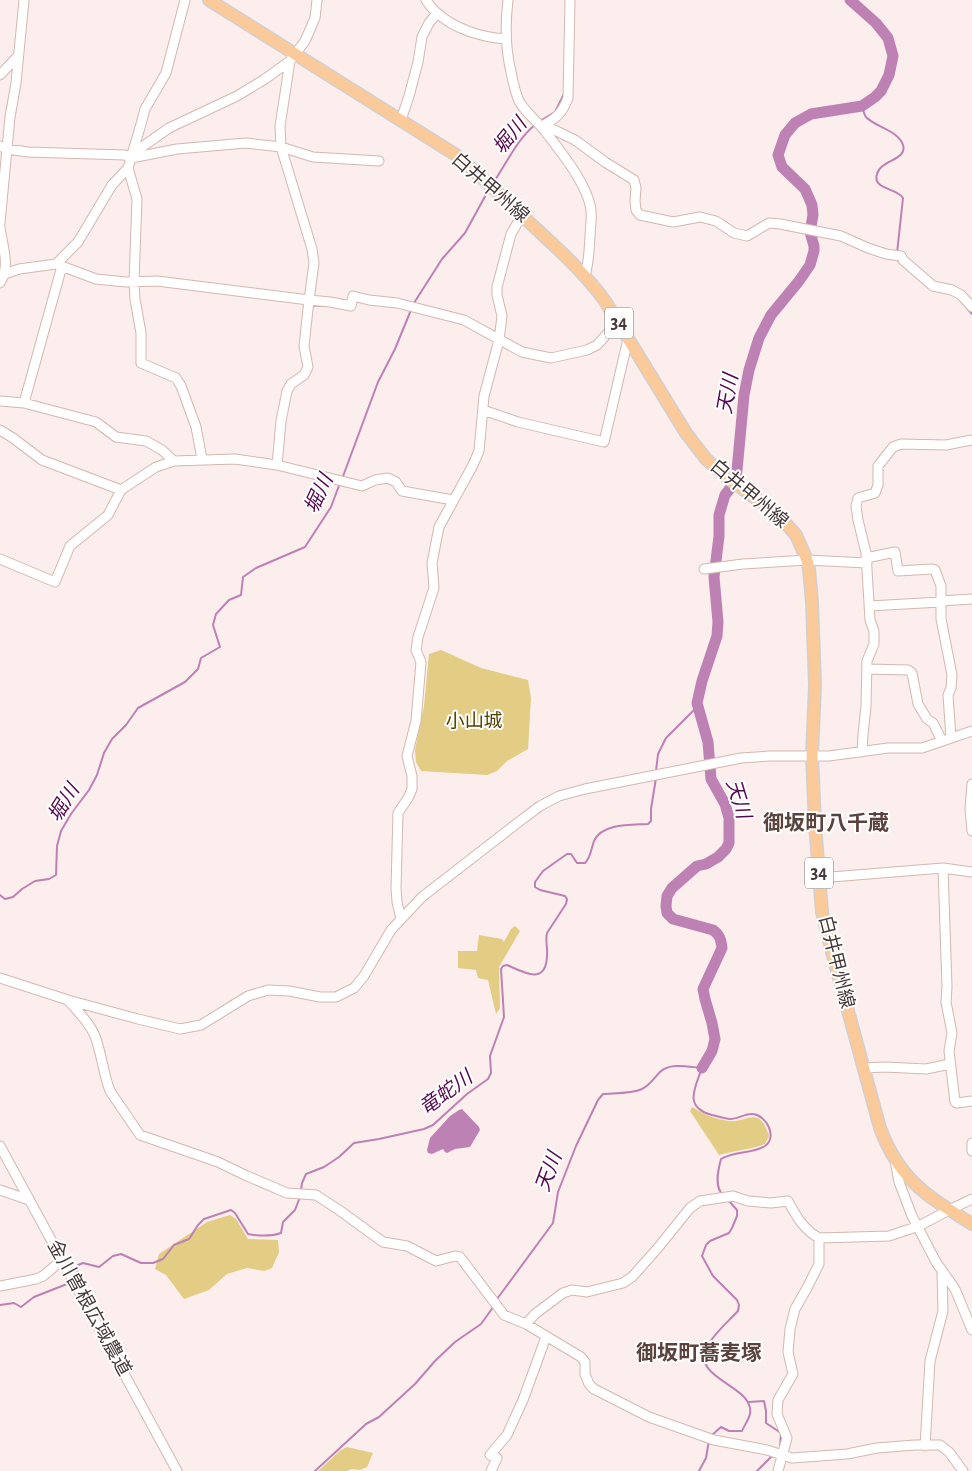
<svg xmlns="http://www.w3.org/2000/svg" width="972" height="1471" font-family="'Alegreya Sans','Noto Sans JP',sans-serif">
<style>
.green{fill:#e3cc83}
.water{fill:#bd81b4}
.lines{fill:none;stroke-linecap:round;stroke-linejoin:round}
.stream{stroke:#bd81b4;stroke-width:2}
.river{stroke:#bd81b4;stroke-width:11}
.minor-casing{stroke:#d4b7b0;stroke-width:11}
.major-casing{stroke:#d3cfcf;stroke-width:14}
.minor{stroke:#fff;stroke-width:9}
.major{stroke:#fbca9a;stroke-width:11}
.labels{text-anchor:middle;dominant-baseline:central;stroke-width:4;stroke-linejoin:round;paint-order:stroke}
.shield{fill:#fff;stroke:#7e7473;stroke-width:1}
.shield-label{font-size:18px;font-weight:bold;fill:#463937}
.street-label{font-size:19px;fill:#463937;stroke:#fff}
.park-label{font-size:19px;fill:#524100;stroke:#fff}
.water-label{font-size:20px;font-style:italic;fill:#550a4f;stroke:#fff}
.quarter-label{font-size:21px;font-weight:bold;fill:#5a423d;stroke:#fff}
</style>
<rect width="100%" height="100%" fill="#fbeeec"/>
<!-- green -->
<path class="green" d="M441 650 481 668 528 680 531 698 528 749 507 761 497 771 487 775 421 771 416 762 415 750 424 706 429 654Z
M515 926 520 931 499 967 500 1008 496 1014 488 980 478 978 476 970 458 968V951H477L479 935 502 939 504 942 511 929Z
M692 1107C704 1114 714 1119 729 1121 747 1123 759 1104 769 1136L765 1144C750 1150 735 1150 719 1155L690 1111Z
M230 1215 236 1219 248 1239 278 1240 279 1252 272 1268 264 1271 247 1268 227 1274 209 1290 184 1299 166 1275 155 1269 159 1254 207 1222Z
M347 1447 373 1453 367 1467 360 1470 352 1469 347 1471H318L341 1450Z"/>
<!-- water -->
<path class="water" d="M462 1109 479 1127 480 1130 470 1147 455 1149 447 1153 445 1152 443 1149 432 1154 428 1153 427 1150 430 1138 450 1116 459 1110Z"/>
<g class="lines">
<!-- stream -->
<path class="stream" d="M862 106C863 110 864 114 866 117 875 127 898 130 903 145 908 160 880 160 877 174 872 190 898 188 903 198L897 253
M540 121 555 112 564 94
M493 183C507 163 517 139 536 124
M898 260 899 262 929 288
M414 303 442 259 465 233 488 191
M967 308 972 314
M342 479 378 382 395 349 411 310
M656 771 658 754 666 738 698 706
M0 895 5 899 13 897 22 889 35 881 49 879 56 875 57 846 61 831 71 814 89 790 97 775 104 753 112 739 126 725 138 708 185 682 198 669 201 658 220 647 213 625 216 614 229 600 241 595 243 577 256 568 305 547 331 507 340 483
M301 1190 302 1183 306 1174 324 1167 339 1157 354 1143 379 1139 424 1129 433 1125 467 1094 488 1079 491 1073 490 1056 504 1017 501 969 503 966 507 965C523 972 546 986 547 956 548 948 545 941 547 933L566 904 567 899 565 896 540 890 535 887V882L543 871 567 854H571L577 863H585C591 857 591 849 594 841 602 823 632 825 648 824L651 821V809L656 778
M75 1276 77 1274 78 1265 83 1263 99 1267 113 1256 121 1254 141 1263H153L163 1259 174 1245 189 1239 198 1225 204 1219 231 1210 235 1213 248 1234C259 1236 270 1237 281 1233L283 1222 295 1210 300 1197
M497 1299 553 1223 558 1192 576 1146 598 1100 603 1094C615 1093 631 1094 642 1089 650 1085 654 1078 660 1072 670 1062 689 1067 702 1068 695 1088 683 1107 712 1115 717 1116 725 1119 730 1119 738 1119 746 1113 753 1114 766 1115 778 1137 765 1146 752 1154 734 1151 721 1159 718 1170 714 1187 723 1195
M0 1305 14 1303 21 1307 34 1297 67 1284 70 1281
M749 1402 764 1401 766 1411V1423L781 1433 780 1448 778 1450
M711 1436 721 1427 729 1431H742C744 1426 749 1419 750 1414 755 1386 693 1380 706 1349 711 1336 729 1321 738 1311L739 1305 737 1300 713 1276 702 1256 706 1245 710 1241 729 1233 732 1228 737 1216V1210L728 1200
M315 1471 366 1424 379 1417 415 1384 435 1361 455 1342 481 1324 494 1306
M699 1471 706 1458 709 1440
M757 1471 773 1455"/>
<!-- river -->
<path class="river" d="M702 1068 712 1051 715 1039 712 1023 705 999 703 989 722 948C721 940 720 935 713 930L673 919 667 913 666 906 667 896 672 888 697 866 706 864 718 857 726 849 729 843V818L725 804 711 779 708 742 697 703 702 681 717 636 718 622 714 577 719 536V515L725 495 736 481 744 395 749 370 759 338 771 315 799 281 810 265 814 251V246L810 232 813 215 812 205 805 189 782 167 778 155 785 135 795 123 811 114 862 106 875 97 881 91 889 75 893 56 888 38 876 23 850 0"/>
<defs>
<path id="minor" d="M426 0C429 4 432 9 436 12 454 29 481 37 505 39
M508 0C505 25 505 47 511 72 513 82 515 92 519 101 525 112 536 120 544 130 559 149 589 186 591 211 592 219 590 229 590 237 589 250 589 263 585 275
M0 75 18 56
M401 120 409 96 418 62 422 37 429 23 437 13
M544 125C558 117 562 113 568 98L570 0
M542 127 544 125 575 140 605 162 634 180 636 188 635 201 636 210 640 215 673 222 700 217 716 221 734 233 747 236 769 223 780 224 841 236 868 248 886 254 901 256 903 260 933 286 952 290 961 295 972 307
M0 146 7 149 28 152 125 155 131 158 177 149 246 143 281 147 313 157 379 161
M132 156 142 147 169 128 237 96 265 79 290 61 305 41 315 18 317 0
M128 168 137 199 134 282 135 299 141 333V363L176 378 181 386 196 427 202 459
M0 223 10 117 16 83 24 0
M0 227C2 245 11 265 0 283
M56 264 78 242 112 185 128 168 141 124 145 109 166 73 185 0
M5 274 19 269 56 264 96 279 126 282 157 281 309 300 330 302 351 306 353 296 369 300 397 303 464 320 522 352 551 358 587 350 597 345 618 322
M0 401 24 403 96 422 116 437 146 441 162 450 174 461
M24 403 62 266
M483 410 518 422 604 442 628 339
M0 430 13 438 42 460 121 490
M277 465 281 421 287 391 291 384 304 375 308 367 304 346 309 300 314 263 312 249 281 147 280 126 290 61
M866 558 895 552 898 571 932 569 935 570 941 586V619L952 675 951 688 948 695 951 738
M0 559 55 582 70 546 108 515 121 490 156 467 174 461 235 459 277 465 362 486 375 480 388 478 396 482 402 491 453 500
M704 569 743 564 807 560 867 563
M941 601 972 599
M869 606 941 602
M867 669 908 670 912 673 918 704 927 719 933 723 942 741
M862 752 863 735 866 706 867 661 874 644V631L870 620 866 553 858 520 856 506 858 498 875 493 878 485V466L893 447 901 444 946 445 972 440
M972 784 970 809 972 831
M943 868 947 987 946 1002 952 1033 949 1051 955 1102 957 1103 972 1101
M819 878 943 868 972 872
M401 919 397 902 396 888 398 813 408 798 412 789V776L407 756 416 721 421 662 416 650 418 637 434 588 432 563 439 527 473 465 479 451 484 396 499 340 502 316 497 295V287L511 234 522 215
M0 978 68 1000 138 1019 180 1029 201 1025 248 996 268 990 289 991 320 997H336L354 988 364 976 391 930 422 897 520 821 540 806 559 796 585 789 741 758 770 756H829L888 748H922L972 731
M68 1000C78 1012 93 1026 97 1042 102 1058 104 1075 110 1091L140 1135 218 1162 247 1176 287 1193 316 1195 339 1210 383 1242 407 1246 436 1261 455 1256 460 1257 504 1315 526 1324 581 1357 585 1362V1374L589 1384 594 1389 649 1417 714 1440 767 1450 792 1458 847 1454 877 1448 915 1445H940L949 1452 963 1471
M864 1068 885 1067 926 1069 950 1064
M972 1143V1151
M0 1146 177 1471
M895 1160 899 1182 912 1216 936 1262 955 1289 972 1330
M0 1190 29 1200
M0 1286 36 1279 43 1276 62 1260
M526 1324 535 1314 563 1293 572 1290 587 1292 623 1283 632 1277 657 1249 690 1208 700 1201 733 1196 748 1201 771 1203 788 1201C796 1216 804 1230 819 1238L889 1236 919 1226 949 1210 972 1199
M925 1446 930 1361 943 1311 942 1273
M491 1471 497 1458 490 1455 507 1435 523 1400 546 1337
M778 1471 787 1438 777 1414 778 1400 793 1374 788 1352 790 1329 795 1309 807 1288 819 1264V1238"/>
<path id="major" d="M209 0 456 155C482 177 506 200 530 223 557 248 584 272 605 301L686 433 706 459 724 475 777 514 788 526 796 535 807 560 809 569 812 602 815 685 812 756 815 824 822 912 832 952 880 1128C900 1181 927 1196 972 1224"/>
</defs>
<!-- minor casing -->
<use href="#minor" class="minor-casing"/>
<!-- major casing -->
<use href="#major" class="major-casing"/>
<!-- minor -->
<use href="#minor" class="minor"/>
<!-- major -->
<use href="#major" class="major"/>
</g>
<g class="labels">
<!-- shield labels -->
<g class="shield">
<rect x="605" y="307.5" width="28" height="31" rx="4"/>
<rect x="805" y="857.5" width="28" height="31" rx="4"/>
</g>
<g class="shield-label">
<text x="619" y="323">34</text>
<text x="819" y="873">34</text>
</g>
<!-- street labels -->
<g class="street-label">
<text transform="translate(490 188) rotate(41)">白井甲州線</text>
<text transform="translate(749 494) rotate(40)">白井甲州線</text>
<text transform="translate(836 962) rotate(76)">白井甲州線</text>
<text transform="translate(89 1308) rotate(61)">金川曽根広域農道</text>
</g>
<!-- park labels -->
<g class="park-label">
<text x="474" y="721">小山城</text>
</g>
<!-- water labels -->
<g class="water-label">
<text transform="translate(510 136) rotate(-51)">堀川</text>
<text transform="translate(728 394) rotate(-80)">天川</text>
<text transform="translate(319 494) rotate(-65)">堀川</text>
<text transform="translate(738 799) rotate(73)">天川</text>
<text transform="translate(64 803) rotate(-58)">堀川</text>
<text transform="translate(446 1093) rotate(-36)">竜蛇川</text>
<text transform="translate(549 1172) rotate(-70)">天川</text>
</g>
<!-- quarter labels -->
<g class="quarter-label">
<text x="826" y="823">御坂町八千蔵</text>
<text x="699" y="1353">御坂町蕎麦塚</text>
</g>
</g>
</svg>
